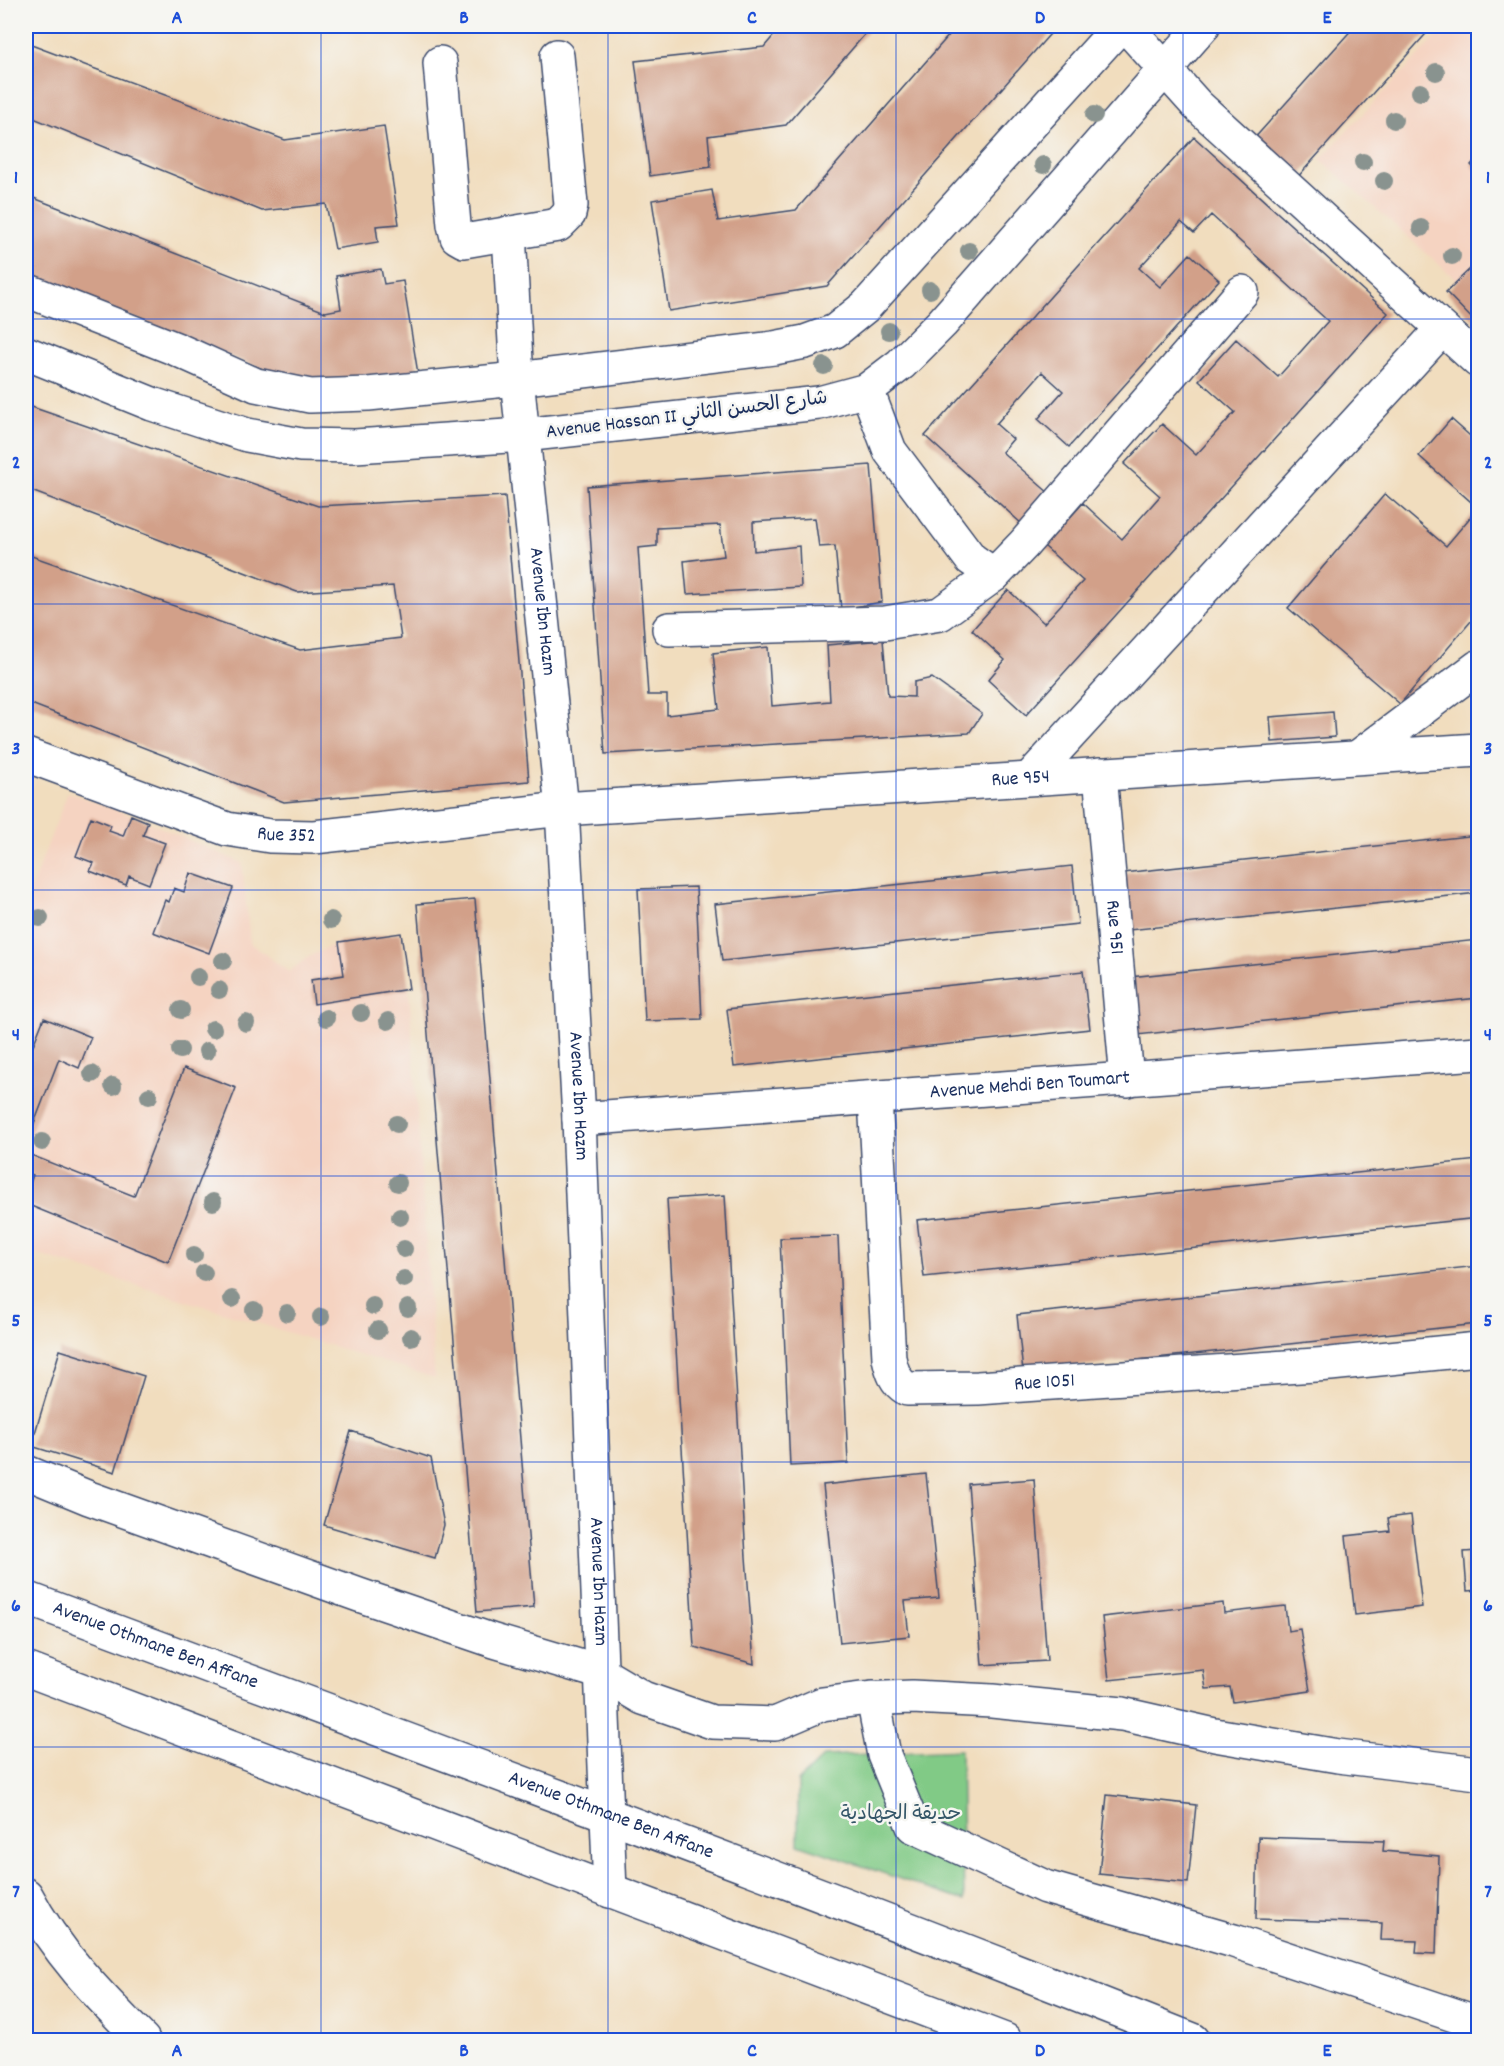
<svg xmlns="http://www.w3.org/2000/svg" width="1504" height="2066" font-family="Dekko,'Playpen Sans Arabic',sans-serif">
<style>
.built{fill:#f5d3c1}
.green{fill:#81ca86;stroke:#4e7c72;stroke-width:1.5}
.building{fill:#d2a089}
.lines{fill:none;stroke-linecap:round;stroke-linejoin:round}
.minor-casing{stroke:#3b496c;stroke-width:36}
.minor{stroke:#fff;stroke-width:33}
.tree{fill:#89938f}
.grid{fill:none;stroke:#1d4ed8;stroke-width:1.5;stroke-opacity:0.55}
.labels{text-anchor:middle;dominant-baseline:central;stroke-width:5;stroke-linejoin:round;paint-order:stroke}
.street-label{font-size:20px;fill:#1b2f5e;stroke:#f6f6f2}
.park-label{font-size:20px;fill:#345668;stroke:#f6f6f2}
.neatline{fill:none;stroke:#1d4ed8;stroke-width:2}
.grid-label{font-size:20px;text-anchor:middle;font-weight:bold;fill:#1d4ed8}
</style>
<rect width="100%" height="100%" fill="#f6f6f2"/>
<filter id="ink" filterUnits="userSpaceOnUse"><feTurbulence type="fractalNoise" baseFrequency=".0167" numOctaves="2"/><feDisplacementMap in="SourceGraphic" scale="12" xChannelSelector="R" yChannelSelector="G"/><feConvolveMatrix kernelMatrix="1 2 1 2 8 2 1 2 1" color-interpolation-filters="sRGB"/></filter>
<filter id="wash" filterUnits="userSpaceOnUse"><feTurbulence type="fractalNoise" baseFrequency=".008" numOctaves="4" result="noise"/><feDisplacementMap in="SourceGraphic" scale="24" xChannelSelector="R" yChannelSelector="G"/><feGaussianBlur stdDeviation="1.35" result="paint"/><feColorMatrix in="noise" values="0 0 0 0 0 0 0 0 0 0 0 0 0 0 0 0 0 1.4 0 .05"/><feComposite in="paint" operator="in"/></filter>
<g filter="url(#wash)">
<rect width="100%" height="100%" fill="#f1ddbe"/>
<!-- built -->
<path class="built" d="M1447 26H1478V299L1320 159Z
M68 792 148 822 242 863 250 943 289 972 308 957 339 942 401 933 409 989 435 1378 26 1251V901Z"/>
<!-- green -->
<path class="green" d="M961 1750 964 1901 798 1844V1781L824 1756Z"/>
<g id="blocks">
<!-- building -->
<path class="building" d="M782 26H872L786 125 708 136 711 167 650 176 635 61 764 47Z
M957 26H1057L827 286 669 311 652 200 712 190 718 221 796 210Z
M1355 26H1433L1295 180 1252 141Z
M26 43 285 140 384 126 399 224 376 226 378 242 335 249 326 204 262 211 26 115Z
M1194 137 1388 313 1026 715 988 680 1005 660 972 630 1008 590 1044 623 1083 581 1044 546 1083 503 1122 539 1160 496 1124 464 1162 424 1196 455 1235 412 1199 380 1236 339 1278 377 1328 321 1211 215 1194 233 1181 222 1139 268 1160 287 1190 254 1219 280 1069 447 1038 419 1063 391 1042 372 996 424 1013 439 1002 452 1050 494 1023 525 925 436Z
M1478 157V172L1471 165Z
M26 195 325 312 341 309 336 276 381 269 384 284 403 281 418 374 316 390 26 276Z
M1474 265 1478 270V325L1446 292Z
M26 405 318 506 505 496 529 781 284 802 26 702V554L300 650 401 638 393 586 297 592 26 489Z
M1451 419 1478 443V508L1419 456Z
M871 465 882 602 841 609 835 546 819 547 815 518 753 522 754 551 799 546 801 587 687 594 684 561 724 556 720 525 657 528V546L638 548 648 695H667V715L719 709 713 653 768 647 772 706 830 701 827 645 883 640 888 696 914 697V682L932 678 982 714 969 733 605 754 587 486Z
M1385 494 1446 546 1478 508V613L1400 704 1288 608Z
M1333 712 1335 737 1272 742 1270 717Z
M131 815 148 822 143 835 165 843 149 884 129 876 126 885 90 871 94 863 76 856 91 817 111 825 109 831 123 836Z
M1478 835V893L1129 930 1123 873Z
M1072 866 1078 924 722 961 715 904Z
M190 873 233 888 209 953 153 932 165 900 169 902 174 888 184 892Z
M696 887 702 1019 645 1021 638 889Z
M475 899 534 1607 477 1612 417 904Z
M401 933 409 989 314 1004 311 980 344 975 339 942Z
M1478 940V998L1137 1035 1130 977Z
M1083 971 1090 1029 734 1067 727 1009Z
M44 1018 91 1037 79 1068 59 1059 26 1144V1051L30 1053Z
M184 1068 236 1088 168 1262 26 1204V1196L33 1175 26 1172V1153L134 1196Z
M1478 1160V1218L924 1277 917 1220Z
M725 1195 746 1557 754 1664 694 1647 667 1199Z
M838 1236 848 1463 790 1466 780 1238Z
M1478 1266V1324L1023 1372 1017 1315Z
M60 1350 144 1376 115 1472 31 1446Z
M351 1431 431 1458 444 1525 435 1558 324 1525Z
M926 1474 939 1598 905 1601 909 1636 840 1643 823 1485Z
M1034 1479 1047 1661 982 1665 968 1484Z
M1411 1515 1422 1607 1355 1615 1346 1536 1390 1531 1388 1518Z
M1478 1551V1590L1467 1591 1464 1552Z
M1223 1603 1224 1613 1285 1606 1288 1631 1300 1629 1310 1691 1233 1702 1230 1687 1206 1689 1203 1670 1109 1680 1102 1617Z
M1107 1795 1196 1805 1188 1883 1099 1874Z
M1258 1837 1384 1841 1383 1851 1439 1856 1436 1954 1416 1953 1417 1941 1381 1940 1382 1923 1256 1919Z"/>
</g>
</g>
<g filter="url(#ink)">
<use href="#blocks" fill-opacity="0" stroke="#3b496c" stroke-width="1.5"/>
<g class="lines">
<defs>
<g id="minor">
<path d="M1126 26 1197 105 1478 361"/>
<path d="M440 63 454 225 457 237 464 241 558 225 569 214 571 205 557 56"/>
<path id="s1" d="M509 233 517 379 562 809 579 1119 610 1891"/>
<path d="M26 290 176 349 256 385 310 396 368 394 517 379 774 348 805 342 835 331 866 306 1120 26"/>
<path d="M26 353 152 404 247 435 301 445 355 446 523 435 819 403 867 390 901 364 942 323 1203 26"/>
<path d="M867 390 890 451 971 559 994 575"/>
<path d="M669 629 885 623 940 614 994 575 1024 544 1242 292"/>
<path id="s2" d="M26 755 227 829 270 836 314 837 562 809 1478 750"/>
<path d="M1358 757 1478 667"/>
<path id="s3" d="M1100 774 1127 1080"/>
<path d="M1031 777 1442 329"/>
<path id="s4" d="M875 1098 889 1358C892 1371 895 1382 907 1389L978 1388 1330 1364 1478 1349"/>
<path id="s5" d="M579 1119 1478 1053"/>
<path d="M26 1472 89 1498 359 1595 494 1641 599 1672 643 1698 712 1722 775 1724 822 1704 861 1699 912 1697 992 1701 1122 1714 1215 1735 1338 1756 1478 1773"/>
<path id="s6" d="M26 1598C416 1744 807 1886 1193 2040"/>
<path d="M26 1669 1005 2040"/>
<path d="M873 1698 884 1755 913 1826 1045 1887 1234 1941 1478 2023"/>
<path d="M26 1895C55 1951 99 1996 143 2040"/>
</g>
</defs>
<!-- minor casing -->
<use href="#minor" class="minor-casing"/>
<!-- minor -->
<use href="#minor" class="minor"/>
</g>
<!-- trees -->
<g class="tree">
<circle cx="1436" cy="72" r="9"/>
<circle cx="1420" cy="92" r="9"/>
<circle cx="1094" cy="115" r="9"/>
<circle cx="1394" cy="120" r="9"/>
<circle cx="1363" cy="162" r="9"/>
<circle cx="1043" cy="165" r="9"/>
<circle cx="1384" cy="181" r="9"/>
<circle cx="1421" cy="228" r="9"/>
<circle cx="969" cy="251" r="9"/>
<circle cx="1452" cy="256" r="9"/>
<circle cx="930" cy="290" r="9"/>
<circle cx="889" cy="331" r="9"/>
<circle cx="824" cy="366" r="9"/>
<circle cx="40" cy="918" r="9"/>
<circle cx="331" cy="920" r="9"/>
<circle cx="223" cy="961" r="9"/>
<circle cx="198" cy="977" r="9"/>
<circle cx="219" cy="990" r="9"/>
<circle cx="181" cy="1010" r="9"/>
<circle cx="361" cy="1013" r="9"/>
<circle cx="326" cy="1018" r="9"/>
<circle cx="388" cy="1021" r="9"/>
<circle cx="246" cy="1023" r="9"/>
<circle cx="213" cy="1029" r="9"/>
<circle cx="180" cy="1050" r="9"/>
<circle cx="207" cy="1051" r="9"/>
<circle cx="92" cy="1074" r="9"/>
<circle cx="113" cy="1086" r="9"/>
<circle cx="149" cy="1096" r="9"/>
<circle cx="397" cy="1124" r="9"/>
<circle cx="42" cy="1142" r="9"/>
<circle cx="398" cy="1183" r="9"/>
<circle cx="213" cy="1202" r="9"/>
<circle cx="400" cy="1217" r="9"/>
<circle cx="404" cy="1249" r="9"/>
<circle cx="194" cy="1255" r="9"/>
<circle cx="204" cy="1273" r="9"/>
<circle cx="404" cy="1279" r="9"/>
<circle cx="232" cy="1299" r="9"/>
<circle cx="373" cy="1306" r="9"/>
<circle cx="408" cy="1308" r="9"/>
<circle cx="254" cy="1310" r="9"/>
<circle cx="287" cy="1313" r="9"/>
<circle cx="321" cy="1317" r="9"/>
<circle cx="378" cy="1330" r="9"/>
<circle cx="411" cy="1337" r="9"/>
</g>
</g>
<!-- grid -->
<path class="grid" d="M321 26V2040M608 26V2040M896 26V2040M1183 26V2040M26 319H1478M26 604H1478M26 890H1478M26 1176H1478M26 1462H1478M26 1747H1478"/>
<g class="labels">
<!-- street labels -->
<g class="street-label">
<text transform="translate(687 416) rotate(-7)">Avenue Hassan II شارع الحسن الثاني</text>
<text stroke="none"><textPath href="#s1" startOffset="380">Avenue Ibn Hazm</textPath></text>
<text stroke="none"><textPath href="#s2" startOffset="1011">Rue 954</textPath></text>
<text stroke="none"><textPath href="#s2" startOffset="274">Rue 352</textPath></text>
<text stroke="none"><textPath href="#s3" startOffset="154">Rue 951</textPath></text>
<text stroke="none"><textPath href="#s5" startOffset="452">Avenue Mehdi Ben Toumart</textPath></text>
<text stroke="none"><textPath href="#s1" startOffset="866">Avenue Ibn Hazm</textPath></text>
<text stroke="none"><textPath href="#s4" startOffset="435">Rue 1051</textPath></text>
<text stroke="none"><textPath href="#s1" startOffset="1352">Avenue Ibn Hazm</textPath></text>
<text stroke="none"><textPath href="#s6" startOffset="138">Avenue Othmane Ben Affane</textPath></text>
<text stroke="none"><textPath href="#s6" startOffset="624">Avenue Othmane Ben Affane</textPath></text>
</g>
<!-- park labels -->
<g class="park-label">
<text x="901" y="1815">حديقة الجهادية</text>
</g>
</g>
<!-- margin -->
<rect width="1504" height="2066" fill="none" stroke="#f6f6f2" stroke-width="66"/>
<rect x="33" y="33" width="1438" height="2000" class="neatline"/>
<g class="grid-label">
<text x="177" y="23">A</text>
<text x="464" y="23">B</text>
<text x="752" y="23">C</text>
<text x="1040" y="23">D</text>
<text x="1327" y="23">E</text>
<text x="16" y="183">1</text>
<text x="1488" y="183">1</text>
<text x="16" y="468">2</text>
<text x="1488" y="468">2</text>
<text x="16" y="754">3</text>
<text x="1488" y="754">3</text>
<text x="16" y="1040">4</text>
<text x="1488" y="1040">4</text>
<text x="16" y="1326">5</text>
<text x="1488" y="1326">5</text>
<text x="16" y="1611">6</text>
<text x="1488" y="1611">6</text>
<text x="16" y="1897">7</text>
<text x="1488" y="1897">7</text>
<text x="177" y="2056">A</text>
<text x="464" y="2056">B</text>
<text x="752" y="2056">C</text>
<text x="1040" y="2056">D</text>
<text x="1327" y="2056">E</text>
</g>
</svg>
